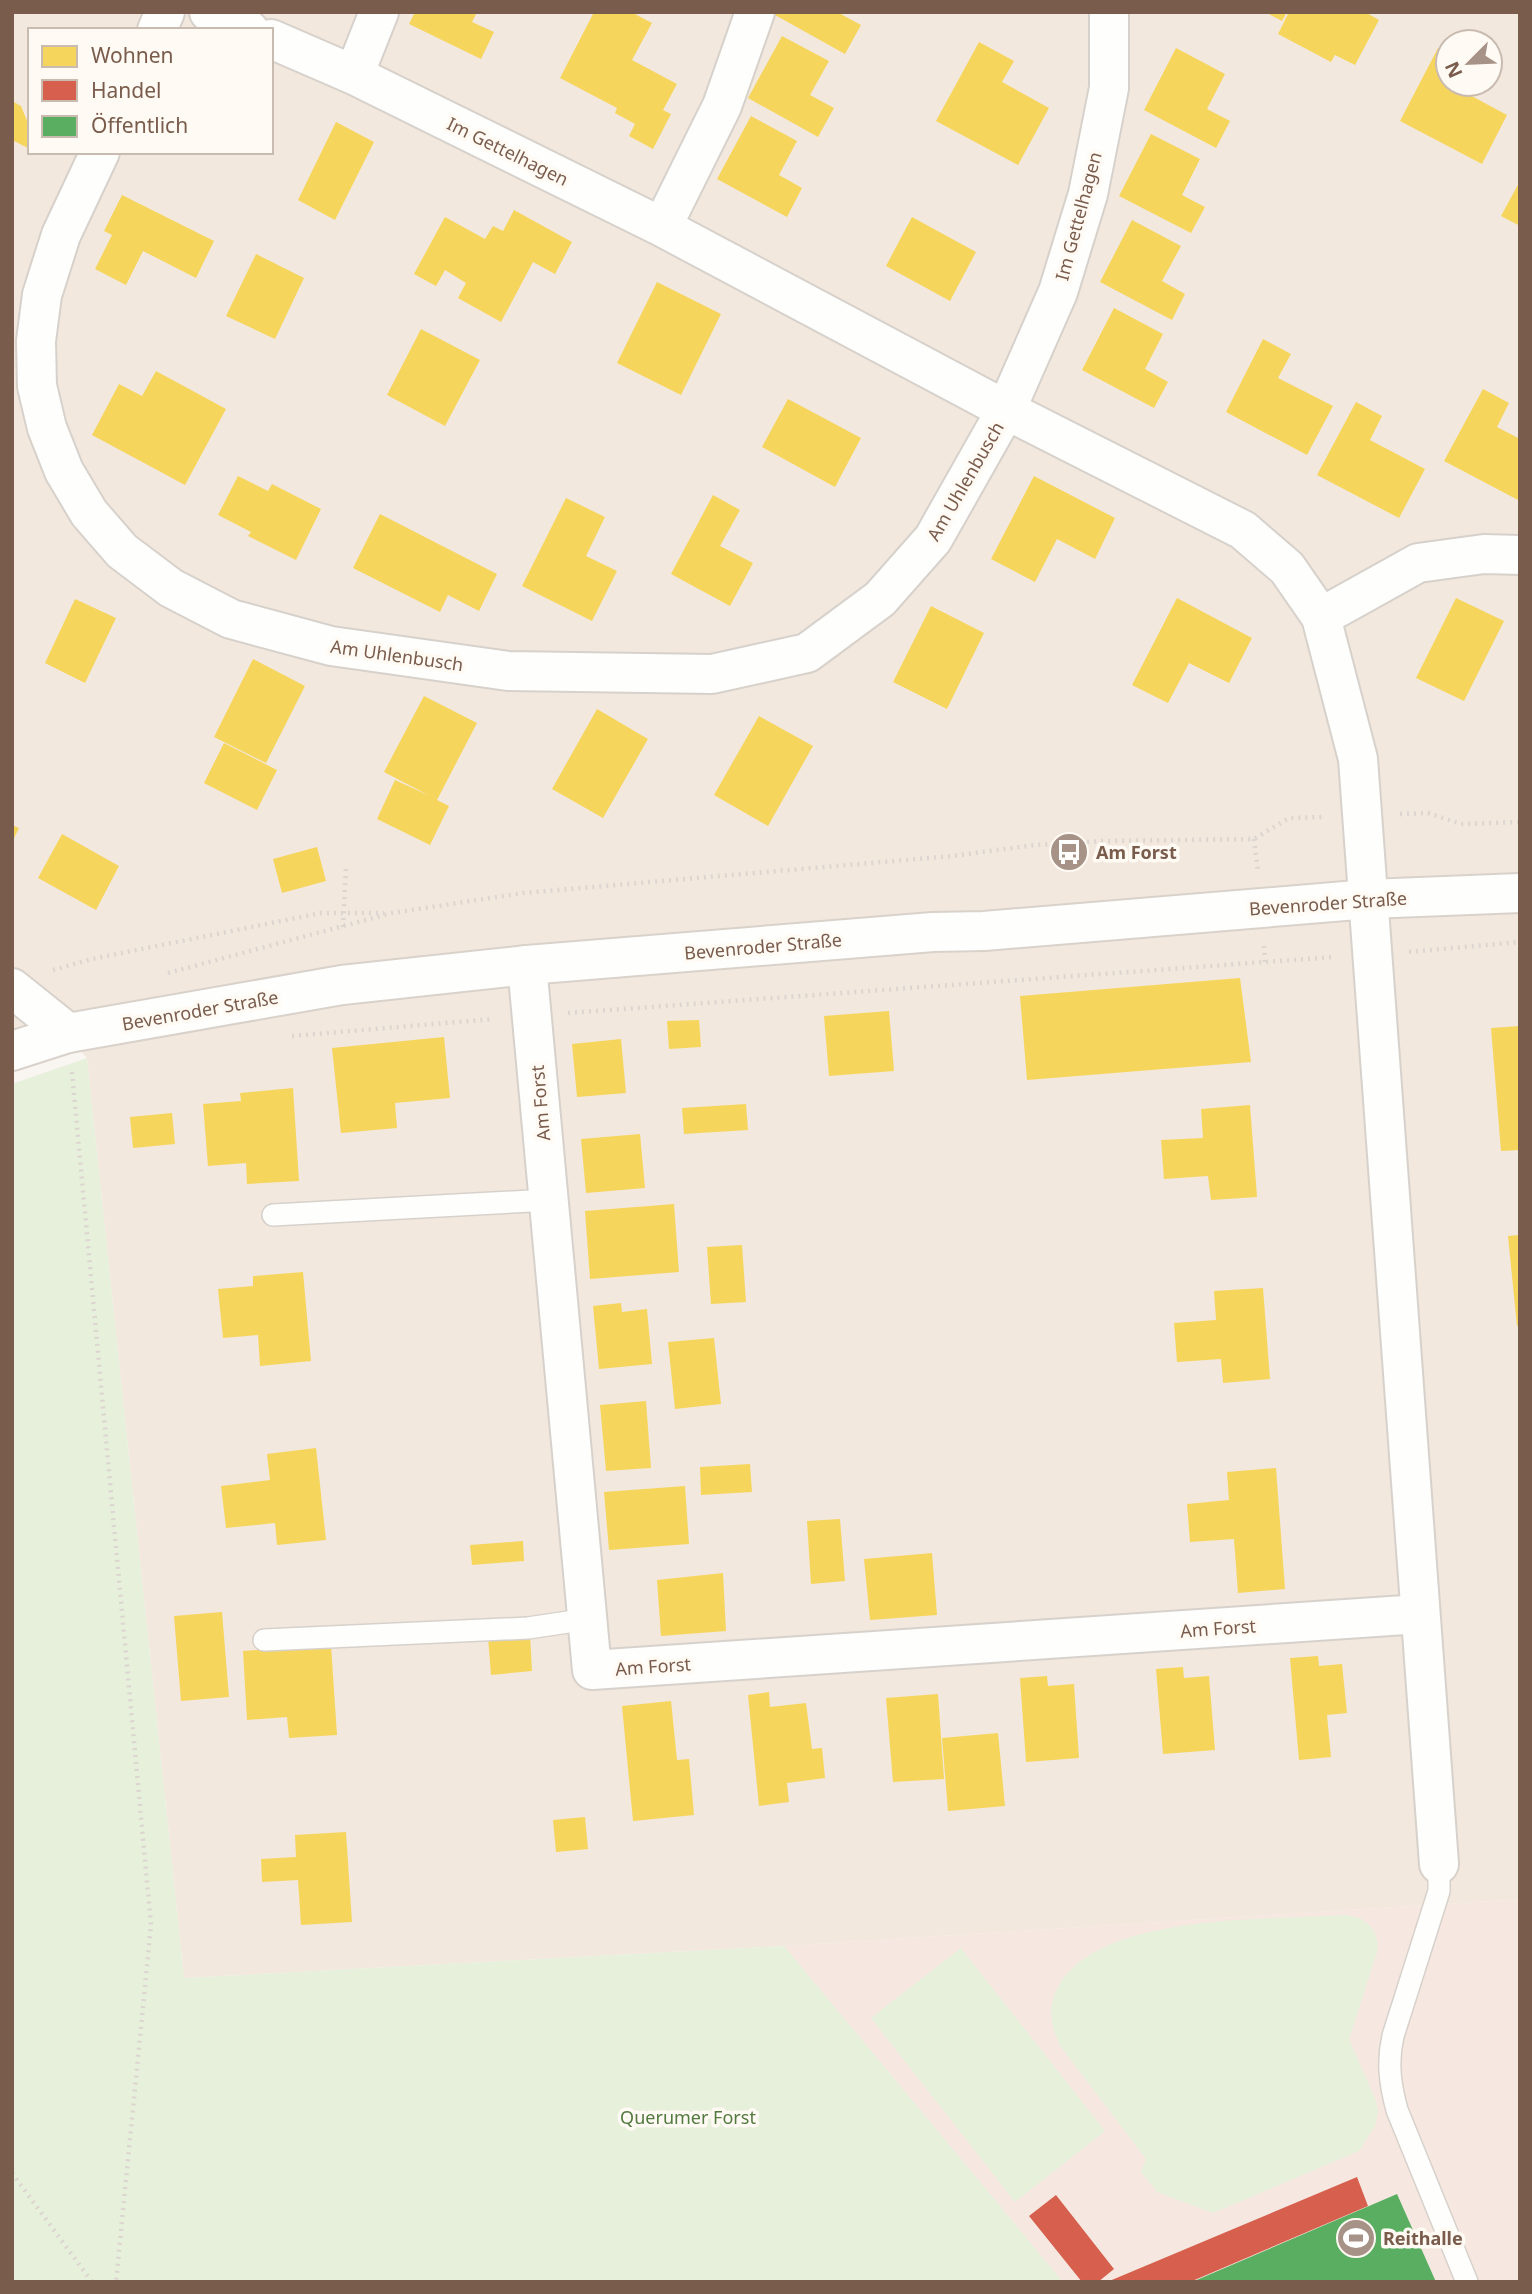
<svg xmlns="http://www.w3.org/2000/svg" width="1532" height="2294" font-family="'Noto Sans',sans-serif">
<style>
.residential{fill:#f2e8de;fill-rule:evenodd}
.commercial{fill:#f6e8e1}
.green{fill:#e7f0db}
.homes{fill:#f6d55c}
.shops{fill:#d6604d}
.public{fill:#5aae61}
.lines{fill:none;stroke-linecap:round;stroke-linejoin:round}
.lane-casing{stroke:#d7d1cb;stroke-width:24}
.street-casing{stroke:#d7d1cb;stroke-width:42}
.secondary-casing{stroke:#d9d2cb;stroke-width:42}
.path{stroke:#dcd5d0;stroke-width:4.5;stroke-dasharray:2 5;stroke-linecap:butt}
.lane{stroke:#fefefd;stroke-width:21}
.street{stroke:#fefefd;stroke-width:38}
.secondary{stroke:#fefefd;stroke-width:38}
.labels{text-anchor:middle;dominant-baseline:central;stroke-width:7;stroke-linejoin:round;paint-order:stroke}
.street-label{font-size:18px;fill:#7a5c4d;stroke:#fffaf3}
.poi-label{font-size:18px;font-weight:bold;fill:#7a5c4d;stroke:#fffaf3;text-anchor:start}
.park-label{font-size:18px;fill:#537a41;stroke:#fffaf3}
</style>
<rect width="100%" height="100%" fill="#f9f5f0"/>
<!-- residential -->
<path class="residential" d="M12 12H1520V1899L784 1946 184 1978 87 1058 51 1019 12 1032ZM30 30H271V152H30ZM1448 42H1490V84H1448Z"/>
<!-- commercial -->
<path class="commercial" d="M1520 1899V2282H1063L784 1946Z"/>
<!-- green -->
<path class="green" d="M87 1058 184 1978 784 1946 1063 2282H12V1084Z
M1344 1915C1364 1916 1378 1928 1378 1949L1349 2039 1376 2101 1378 2112 1375 2126 1359 2151 1213 2213 1157 2192 1141 2172 1146 2159 1061 2047C1049 2025 1047 2004 1061 1982 1106 1913 1269 1920 1344 1915Z
M961 1948 1105 2131 1015 2202 871 2018Z"/>
<!-- homes -->
<path class="homes" d="M415 12H477L472 22 494 32 481 59 409 24Z
M594 12H631L652 23 632 60 677 84 663 110 671 114 653 149 629 136 635 124 615 113 617 108 560 78Z
M776 12H837L861 25 845 54 775 15Z
M1265 12H1287L1282 21Z
M1289 12H1365L1379 20 1355 65 1335 55 1331 62 1278 34Z
M782 36 829 61 810 95 834 108 818 137 748 98Z
M979 42 1014 61 1002 82 1049 108 1018 165 936 121Z
M1176 48 1225 74 1207 109 1230 121 1216 148 1144 110Z
M1438 48 1448 53V84H1454L1453 86 1507 115 1482 164 1400 121Z
M12 101 21 106 30 128V149L12 140Z
M751 116 797 141 779 175 802 188 787 217 717 179Z
M336 122 374 142 335 220 298 200Z
M1151 134 1200 159 1182 195 1205 207 1191 233 1119 196Z
M1520 181V226L1501 216Z
M122 195 214 241 196 278 143 251 126 285 95 269 112 235 104 231Z
M514 210 572 242 555 274 533 262 501 322 458 298 466 283 445 270 436 286 414 274 445 217 485 239 493 226 503 231Z
M912 217 976 252 950 301 886 266Z
M1132 220 1181 246 1162 281 1185 294 1172 320 1100 282Z
M256 254 304 278 275 339 226 316Z
M657 282 721 314 681 395 617 363Z
M1114 308 1163 334 1145 369 1168 382 1154 408 1082 370Z
M421 329 480 360 445 426 387 395Z
M1263 339 1291 354 1278 378 1333 406 1307 455 1226 412Z
M156 371 226 409 185 485 92 435 119 384 142 396Z
M1483 389 1509 403 1497 427 1520 439V501L1444 461Z
M788 399 861 438 835 487 762 447Z
M1356 402 1382 416 1370 440 1425 469 1399 518 1317 475Z
M238 476 268 491 272 484 321 509 296 560 248 536 251 532 218 515Z
M1034 476 1115 518 1095 559 1057 539 1035 582 991 559Z
M713 495 740 510 720 546 753 563 730 606 671 574Z
M566 498 605 517 586 556 617 571 592 621 522 586Z
M380 514 497 574 479 611 448 595 440 612 353 568Z
M1177 598 1252 638 1229 683 1189 663 1168 703 1132 685Z
M1456 598 1504 621 1464 701 1416 678Z
M75 599 116 618 85 683 45 663Z
M931 606 984 633 947 709 893 682Z
M253 659 305 686 266 763 214 737Z
M424 696 477 723 437 800 449 806 430 845 377 819 395 780 430 796 384 772Z
M597 709 648 739 603 818 552 789Z
M759 716 813 746 768 826 714 795Z
M224 743 277 770 257 810 204 783Z
M12 825 19 828 12 842Z
M62 834 119 866 96 910 38 878Z
M317 847 326 881 282 893 273 859Z
M1240 978 1251 1062 1027 1080 1020 996Z
M889 1011 894 1071 829 1076 824 1016Z
M699 1020 701 1047 669 1049 667 1021Z
M1520 1026V1150L1501 1151 1491 1028Z
M444 1037 450 1098 395 1103 397 1128 341 1133 332 1048Z
M621 1039 626 1093 577 1097 572 1044Z
M293 1088 299 1181 247 1184 246 1163 208 1166 203 1104 241 1101 240 1093Z
M746 1104 748 1130 684 1134 682 1108Z
M1250 1105 1257 1197 1211 1200 1208 1176 1164 1179 1161 1140 1203 1138 1201 1109Z
M172 1113 175 1144 133 1148 130 1117Z
M640 1134 645 1188 586 1193 581 1139Z
M674 1204 679 1272 590 1279 585 1211Z
M1520 1235V1325L1517 1326 1508 1236Z
M742 1245 746 1302 711 1304 707 1247Z
M303 1272 311 1361 260 1366 258 1335 223 1338 218 1289 253 1286V1276Z
M1263 1288 1270 1379 1223 1383 1221 1359 1177 1362 1174 1323 1216 1320 1214 1291Z
M621 1303 622 1312 647 1309 652 1364 599 1369 593 1306Z
M714 1338 721 1404 675 1409 668 1342Z
M646 1401 651 1468 606 1471 600 1405Z
M316 1448 326 1540 277 1545 275 1523 226 1528 221 1486 270 1480 267 1454Z
M750 1464 752 1492 701 1495 700 1467Z
M1276 1468 1285 1589 1238 1593 1234 1539 1190 1542 1187 1504 1229 1500 1227 1472Z
M685 1486 689 1544 609 1550 604 1492Z
M840 1519 845 1581 811 1584 807 1521Z
M523 1541 524 1561 472 1565 470 1545Z
M932 1553 937 1615 870 1620 864 1559Z
M723 1573 726 1631 661 1636 657 1580Z
M222 1612 229 1697 181 1701 174 1616Z
M530 1634 532 1671 491 1675 488 1637Z
M331 1645 337 1735 289 1738 287 1717 247 1720 243 1651Z
M1318 1656 1319 1666 1342 1664 1347 1713 1327 1715 1331 1757 1299 1760 1290 1658Z
M1183 1667 1184 1678 1209 1676 1215 1750 1163 1754 1156 1669Z
M1047 1676 1048 1686 1074 1684 1079 1758 1026 1762 1020 1678Z
M769 1692 770 1707 806 1703 812 1749 822 1748 825 1778 787 1783 789 1802 759 1806 748 1695Z
M938 1694 944 1779 893 1782 886 1698Z
M671 1701 677 1760 689 1759 694 1815 633 1821 622 1706Z
M998 1733 1005 1806 948 1811 942 1738Z
M585 1817 588 1849 556 1852 553 1820Z
M346 1832 352 1922 301 1925 298 1880 262 1882 261 1859 296 1857 295 1835Z"/>
<!-- shops -->
<path class="shops" d="M1357 2177 1368 2206 1190 2282H1107Z
M1056 2195 1114 2269 1098 2282H1082L1029 2216Z"/>
<!-- public -->
<path class="public" d="M1397 2194 1436 2282H1192Z"/>
<g class="lines">
<defs>
<path id="lane" d="M273 1215 549 1200
M264 1640 528 1628 588 1619
M1439 1864V1891L1393 2036C1387 2062 1390 2084 1397 2110L1467 2282"/>
<path id="street" d="M209 12 249 30
M157 30 165 12
M271 39 354 75 662 227 1006 410 1243 530 1287 568 1321 617 1358 759 1439 1864
M354 75 379 12
M100 152 61 235 42 295 36 341 37 386 47 428 64 471 89 513 122 551 171 588 231 619 331 646 508 671 712 674 807 653 880 599 933 539 1006 410 1058 292 1088 194 1109 88V12
M662 227 722 106 755 12
M1321 617 1418 563 1484 554 1520 555
M527 965 592 1670 1420 1614
M12 988 68 1033"/>
<path id="secondary" d="M12 1051 68 1033 342 985 527 965 933 932 984 931 1369 899 1520 893"/>
</defs>
<!-- lane casing -->
<use href="#lane" class="lane-casing"/>
<!-- street casing -->
<use href="#street" class="street-casing"/>
<!-- secondary casing -->
<use href="#secondary" class="secondary-casing"/>
<!-- path -->
<path class="path" d="M1400 814 1428 813 1461 824 1520 822
M1254 839 1258 871
M343 927 346 867
M1264 946 1265 962
M1409 952 1520 942
M53 970 92 959 321 913H384
M168 973 392 913 523 893 952 856 1035 845 1105 841 1254 839 1289 818 1324 817
M568 1013 1334 957
M292 1036 493 1019
M72 1072 151 1925 116 2282
M12 2173 92 2282"/>
<!-- lane -->
<use href="#lane" class="lane"/>
<!-- street -->
<use href="#street" class="street"/>
<!-- secondary -->
<use href="#secondary" class="secondary"/>
</g>
<!-- icons -->
<defs>
<symbol id="bus-disc" viewBox="-11 -11 22 22"><circle r="9.5" fill="#a69286" stroke="#fffaf3"/><path d="M-5-6H5V4H4V6H2V4H-2V6H-4V4H-5ZM-3.5-4V0h7V-4ZM-3.5 1.2v1.5H-2V1.2ZM2 1.2v1.5H3.5V1.2Z" fill="#fff"/></symbol>
<symbol id="stadium-disc" viewBox="-11 -11 22 22"><circle r="9.5" fill="#a69286" stroke="#fffaf3"/><path d="M0-5a6.5 5 0 1 0 0 10a6.5 5 0 1 0 0-10ZM-3.5-1.8h7v3.6h-7Z" fill="#fff"/></symbol>
</defs>
<g fill-rule="evenodd">
<use href="#bus-disc" x="1047" y="830" width="44" height="44"/>
<use href="#stadium-disc" x="1334" y="2216" width="44" height="44"/>
</g>
<g class="labels">
<!-- street labels -->
<g class="street-label">
<text transform="translate(508 151) rotate(26)">Im Gettelhagen</text>
<text transform="translate(1078 216) rotate(-75)">Im Gettelhagen</text>
<text transform="translate(965 481) rotate(-60)">Am Uhlenbusch</text>
<text transform="translate(397 655) rotate(8)">Am Uhlenbusch</text>
<text transform="translate(1328 903) rotate(-4)">Bevenroder Straße</text>
<text transform="translate(763 946) rotate(-5)">Bevenroder Straße</text>
<text transform="translate(200 1010) rotate(-10)">Bevenroder Straße</text>
<text transform="translate(540 1103) rotate(-95)">Am Forst</text>
<text transform="translate(1218 1628) rotate(-4)">Am Forst</text>
<text transform="translate(653 1666) rotate(-4)">Am Forst</text>
</g>
<!-- poi labels -->
<g class="poi-label">
<text x="1096" y="852">Am Forst</text>
<text x="1383" y="2238">Reithalle</text>
</g>
<!-- park labels -->
<g class="park-label">
<text x="688" y="2117">Querumer Forst</text>
</g>
</g>
<!-- border -->
<rect width="1532" height="2294" fill="none" stroke="#7a5c4d" stroke-width="28"/>
<!-- legend -->
<rect x="28" y="28" width="245" height="126" fill="#fffaf3" stroke="#cabbb1" stroke-width="2"/>
<rect x="42" y="46" width="35" height="21" fill="#f6d55c" stroke="#cabbb1" stroke-width="2"/>
<text x="91" y="63" font-size="21" fill="#7a5c4d">Wohnen</text>
<rect x="42" y="80" width="35" height="21" fill="#d6604d" stroke="#cabbb1" stroke-width="2"/>
<text x="91" y="98" font-size="21" fill="#7a5c4d">Handel</text>
<rect x="42" y="116" width="35" height="21" fill="#5aae61" stroke="#cabbb1" stroke-width="2"/>
<text x="91" y="133" font-size="21" fill="#7a5c4d">Öffentlich</text>
<!-- north arrow -->
<g transform="translate(1469 63) rotate(246)"><circle r="33" fill="#fffaf3" stroke="#cabbb1" stroke-width="2"/>
<path d="M0-5L12 26L0 18L-12 26Z" fill="#a69286"/>
<text y="-10" font-size="19" font-weight="bold" text-anchor="middle" fill="#7a5c4d">N</text>
</g>
</svg>
